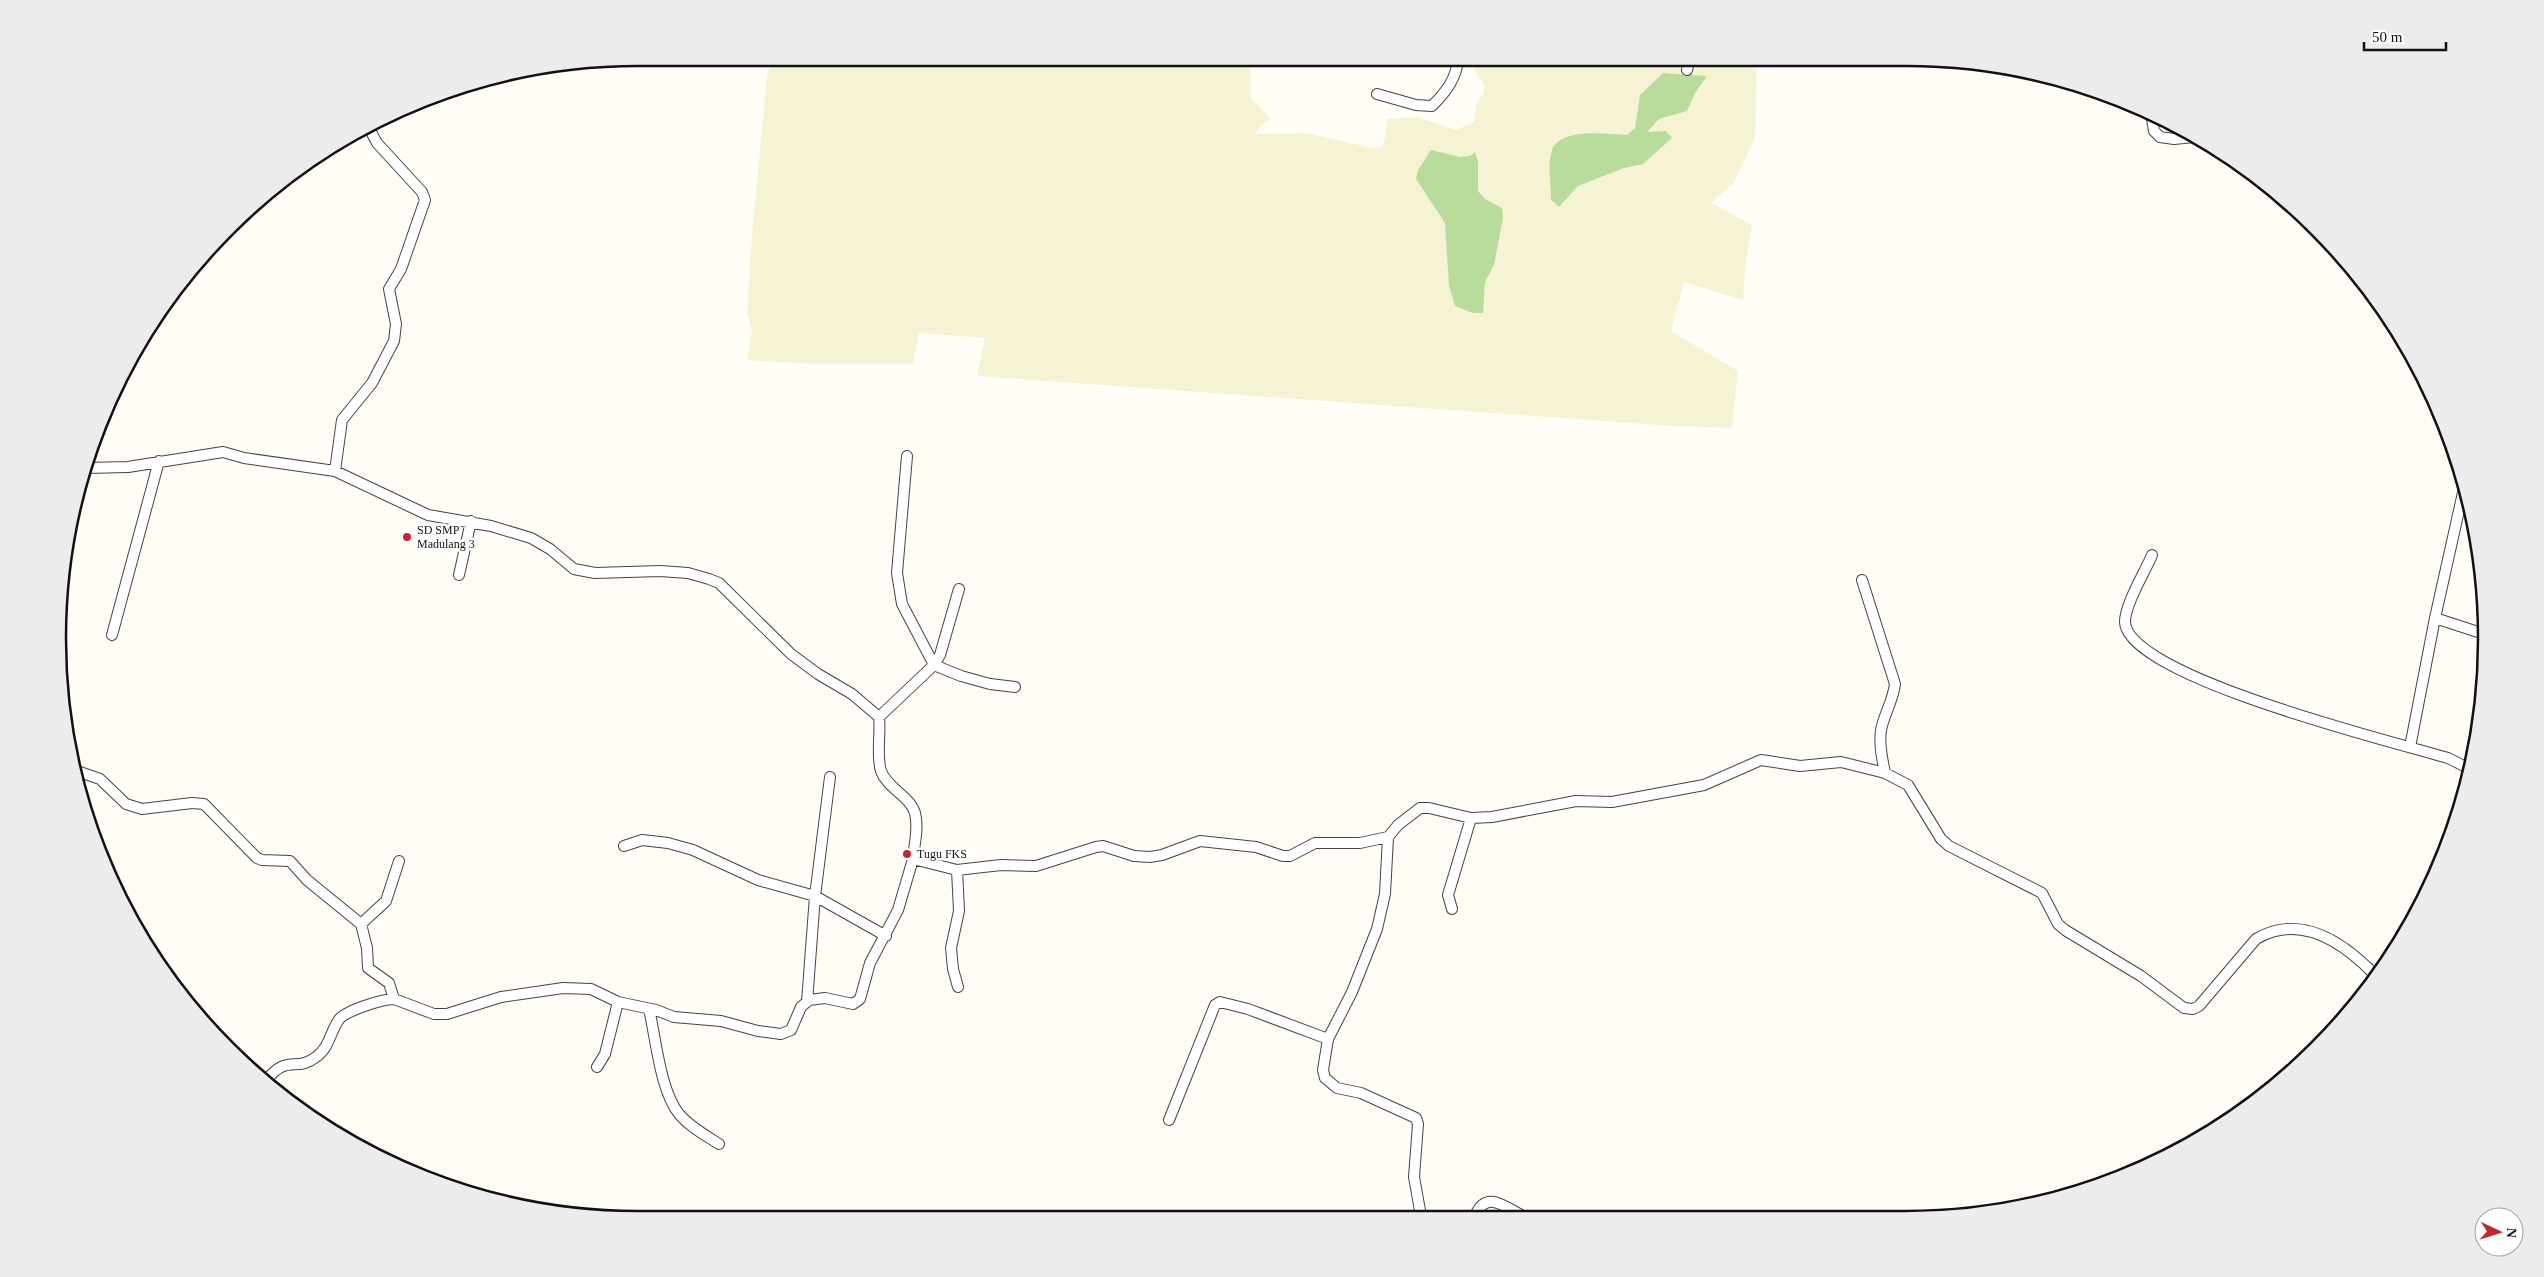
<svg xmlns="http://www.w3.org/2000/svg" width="2544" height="1277" font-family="'Times New Roman',serif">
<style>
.farmland{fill:#f6f3d4}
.forest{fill:#b9dc9c}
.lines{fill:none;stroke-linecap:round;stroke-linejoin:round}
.street-casing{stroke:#444;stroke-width:12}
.street{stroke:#fff;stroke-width:10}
.poi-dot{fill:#c4262e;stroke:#fff;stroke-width:2}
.labels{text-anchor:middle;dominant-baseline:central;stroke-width:5;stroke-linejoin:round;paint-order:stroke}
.poi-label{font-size:12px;fill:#111;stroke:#fff;text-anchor:start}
.rim{fill:none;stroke:#111;stroke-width:2.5}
</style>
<rect width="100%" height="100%" fill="#fffdf5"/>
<!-- farmland -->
<path class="farmland" d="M772 58H1265L1250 69 1251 98 1271 119 1260 126 1256 134 1306 133 1372 148 1381 147 1385 139 1387 119 1417 117 1456 130 1474 122 1477 102 1484 93V84L1475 71 1474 58 1757 59 1755 138 1733 184 1711 203 1752 225 1746 260 1743 300 1684 282 1671 331 1738 371 1732 428 1673 426 977 376 985 338 919 333 913 364H815L747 360 752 331 747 312 752 235 767 77Z"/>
<!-- forest -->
<path class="forest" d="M1663 73 1707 76 1695 93 1687 111 1659 119 1647 132 1666 131 1672 138 1643 164 1624 168 1578 186 1559 207 1551 200C1551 185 1547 164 1552 150 1561 127 1607 134 1627 135L1635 128 1640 95Z
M1431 150 1460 157 1470 156 1475 152 1478 161V191L1485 199 1502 208 1503 218 1494 265 1485 282 1483 313H1473L1455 306 1449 286 1445 223 1416 179 1418 170Z"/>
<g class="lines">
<defs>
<path id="street" d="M1687 70 1690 58
M1377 94 1416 105 1432 106C1446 92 1457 78 1458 58
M2151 113 2154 131 2160 137 2174 139 2194 137
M907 456 897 573 902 604 934 665 961 676 990 684 1015 687
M86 468 128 467 223 452 244 458 335 471 428 515 491 526 531 538 550 549 574 569 595 573 660 571 688 573 709 579 719 583 791 654 818 674 852 694 879 717C881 734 876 755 881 771 887 788 910 796 915 813 919 828 914 845 913 859L957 870 1001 865 1036 866 1096 847 1103 846 1134 856 1150 857 1162 855 1200 841 1256 847 1283 856H1290L1315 843H1360L1388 837 1398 825 1420 808H1429L1471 818 1492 817 1576 801 1612 802 1704 785 1761 760 1800 766 1841 762 1885 773 1908 785 1941 839 1949 846 2042 893 2058 924 2065 930 2141 976 2184 1008 2193 1009 2199 1006 2256 939C2300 913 2343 942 2374 974
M335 471 342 420 372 383 394 341 396 324 389 289 401 269 425 200 422 192 377 143 368 126
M2152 555C2145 572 2125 604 2125 622 2127 677 2398 743 2448 758L2470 769
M459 575 471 521
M1862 580 1895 684C1893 701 1884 714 1881 730 1879 744 1882 758 1885 773
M2435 618 2484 634
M112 635 159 461
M879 717 934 665 940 655 959 589
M2410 747 2435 618 2464 488
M74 770 100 779 126 804 142 809 192 803 204 804 257 858 262 860 290 861 307 880 361 924 367 948 368 968 389 983 394 999 434 1014H447L501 997 563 988 591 989 618 1002 656 1010 674 1017 721 1021 758 1031 781 1034 791 1030 801 1007 809 1000 825 998 853 1004 860 999 870 963 898 910 913 859
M1388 837 1385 894 1377 929 1352 992 1328 1039 1323 1070 1325 1078 1337 1088 1361 1093 1416 1118 1418 1124 1414 1177 1421 1216
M624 846 642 840 668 843 693 850 758 880 815 896 886 936
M957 870 959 911 951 948 953 969 958 987
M1452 909 1448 895 1471 818
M361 924 386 901 399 861
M807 1002 815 896 830 777
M649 1009C656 1039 660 1090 679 1114 690 1127 705 1135 719 1144
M597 1067 605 1054 618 1002
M266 1081C287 1053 296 1073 316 1057 329 1048 330 1033 338 1021 343 1011 383 999 394 999
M1169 1120 1215 1005 1220 1002 1248 1009 1328 1039
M1475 1216C1486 1189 1505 1207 1523 1216"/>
</defs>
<!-- street casing -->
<use href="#street" class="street-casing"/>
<!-- street -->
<use href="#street" class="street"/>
</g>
<!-- markers -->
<g class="poi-dot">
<circle cx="407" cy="537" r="5"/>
<circle cx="907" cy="854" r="5"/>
</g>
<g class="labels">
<!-- poi labels -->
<g class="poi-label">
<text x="417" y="530">SD SMP<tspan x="417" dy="14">Madulang 3</tspan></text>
<text x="917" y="854">Tugu FKS</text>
</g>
</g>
<!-- crop -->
<path d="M0 0H2544V1277H0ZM638 66H1906A572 572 0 0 1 2478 638V639A572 572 0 0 1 1906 1211H638A572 572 0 0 1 66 639V638A572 572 0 0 1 638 66Z" fill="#ececec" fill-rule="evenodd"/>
<path class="rim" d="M638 66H1906A572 572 0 0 1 2478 638V639A572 572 0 0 1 1906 1211H638A572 572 0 0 1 66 639V638A572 572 0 0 1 638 66Z"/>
<!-- north arrow -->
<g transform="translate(2499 1232) rotate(94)"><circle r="24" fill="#ffffff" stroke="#a0a0a0"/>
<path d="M0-4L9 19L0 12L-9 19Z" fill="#c4262e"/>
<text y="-8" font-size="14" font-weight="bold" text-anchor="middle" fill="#111111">N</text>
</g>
<!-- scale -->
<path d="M2364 42v8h82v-8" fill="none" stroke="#111111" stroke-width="2.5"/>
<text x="2372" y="42" font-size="15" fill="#111111" stroke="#ffffff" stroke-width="4" paint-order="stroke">50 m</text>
</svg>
